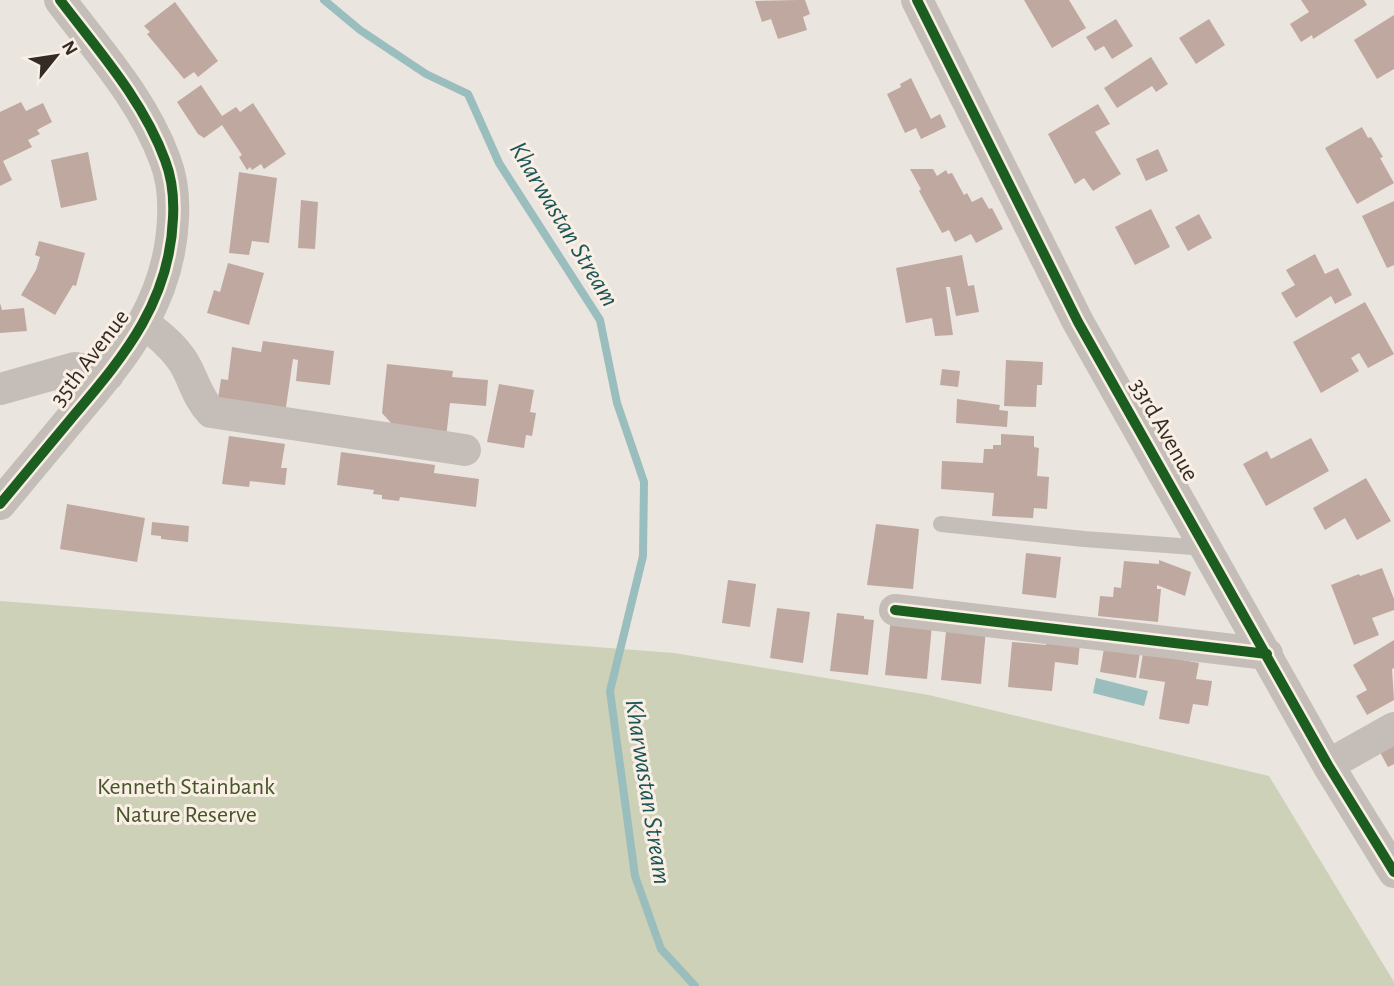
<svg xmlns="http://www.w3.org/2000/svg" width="1394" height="986" font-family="'Alegreya Sans',sans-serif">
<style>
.green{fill:#cdd1b8}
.water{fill:#9abebd}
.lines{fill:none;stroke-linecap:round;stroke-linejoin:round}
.stream{stroke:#9abebd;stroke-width:8}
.building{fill:#bfa8a0}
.service{stroke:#c5beb8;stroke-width:16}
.minor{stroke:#c5beb8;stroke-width:32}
.cycleway-casing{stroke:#f9efe5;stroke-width:15}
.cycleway{stroke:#1b5e20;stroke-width:10}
.labels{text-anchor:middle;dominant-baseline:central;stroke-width:6;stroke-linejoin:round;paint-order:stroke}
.street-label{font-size:24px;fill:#352b26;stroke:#f9efe5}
.park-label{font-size:24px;fill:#46542a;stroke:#f9efe5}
.water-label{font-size:26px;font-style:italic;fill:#1c5557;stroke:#f9efe5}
</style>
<rect width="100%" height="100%" fill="#ebe5df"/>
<!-- green -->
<path class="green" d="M0 601 674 653 929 695 1269 776 1394 982V986H0Z"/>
<!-- water -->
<path class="water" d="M1096 678 1148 691 1144 706 1093 693Z"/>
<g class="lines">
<!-- stream -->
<path class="stream" d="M324 0 360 30 426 74 468 94 499 163 600 320 617 403 644 482 643 556 610 691 635 876 661 949 695 986"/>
</g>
<!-- building -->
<path class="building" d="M798 0H805L810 14 803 17 807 30 778 39 771 19 762 22 755 1Z
M1024 0H1069L1086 28 1052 48Z
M1301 0H1364L1367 5 1313 39 1312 35 1301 42 1290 24 1309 12Z
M175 2 218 61 198 77 194 72 184 79 147 34 150 32 144 26Z
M1394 15V69L1377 79 1354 40Z
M1116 19 1133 46 1112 59 1104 46 1095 51 1086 37Z
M1209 19 1225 45 1196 64 1179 38Z
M1151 57 1168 84 1156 92 1152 86 1117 108 1104 88Z
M911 78 931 119 940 114 946 127 921 139 916 128 905 133 887 94 901 87 900 84Z
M201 85 222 116 236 107 240 112 253 103 286 154 264 169 261 164 252 170 250 167 247 170 239 157 242 155 222 125 204 138 198 134 177 102Z
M21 102 26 111 43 103 52 122 37 130 40 134 28 140 32 147 3 161 12 180 0 186V112Z
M1098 104 1110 124 1095 132 1121 174 1093 191 1084 178 1075 184 1048 134Z
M1362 127 1368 138 1371 137 1383 157 1380 158 1394 183 1357 204 1325 148Z
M1158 149 1168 171 1146 181 1136 159Z
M88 152 97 200 61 208 51 160Z
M910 169H933L937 176 946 170 948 174 952 173 964 195 967 193 972 202 982 197 989 209 992 208 1003 229 976 243 971 234 955 242 949 230 942 233 919 191 921 189Z
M239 172 277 178 269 243 252 241 249 255 229 253Z
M301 200 318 202 315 249 298 248Z
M1394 201V265L1387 268 1362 216Z
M1151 209 1170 247 1135 265 1115 227Z
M1199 214 1212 238 1188 251 1175 227Z
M39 241 85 253 76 286 73 285 55 315 21 295 36 270 40 257 35 255Z
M1315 254 1325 274 1338 268 1352 295 1335 304 1331 296 1296 318 1281 293 1295 285 1286 270Z
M962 255 968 286 974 285 979 312 956 316 950 287H946L953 335 935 336 932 318 906 323 896 268Z
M228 263 264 273 249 325 207 313 214 290 220 292Z
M1365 302 1394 354 1368 368 1359 353 1351 358 1359 371 1321 393 1293 342Z
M0 303 2 310 24 308 27 331 0 333Z
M263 341 334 351 330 385 296 381 298 360 293 359 285 414 218 399 221 379 228 380 232 347 261 352Z
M1006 360 1043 362 1042 385H1037L1036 407 1004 406Z
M387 364 453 371 452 377 488 380 486 406 450 403 446 438 401 434 382 413Z
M942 369 960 371 958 387 940 385Z
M499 384 534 390 530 412 536 413 532 436 526 435 524 448 487 442Z
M957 399 1000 405 999 410 1008 411 1007 427 956 423Z
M1001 434 1034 436V447L1039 448 1037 476 1049 477 1047 509 1034 508 1033 518 992 516 994 493 941 489 942 461 983 463 984 449H993V445H1001Z
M229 436 285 444 281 468H287L285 485 250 481 249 487 222 484Z
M1311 438 1329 471 1266 506 1243 464 1267 451 1271 459Z
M341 452 435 465 434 473 479 479 476 507 400 497 399 501 382 499V495L373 494 374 490 337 485Z
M1366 478 1391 521 1357 540 1345 518 1325 530 1313 508Z
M67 504 145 518 137 562 60 549Z
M152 522 189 526 188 542 161 539V536L151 535Z
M876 524 919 529 913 589 867 585Z
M1026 553 1061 557 1056 598 1022 594Z
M1159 560 1191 572 1185 596 1157 585V589H1161L1158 622 1098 616 1100 596 1113 597 1114 587 1121 588 1124 561 1159 564Z
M1382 568 1394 599V610L1372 618 1379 635 1354 645 1331 585 1359 574 1360 576Z
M728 580 756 584 750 627 722 623Z
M777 608 810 612 803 663 770 658Z
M837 613 864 616V619L874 620 868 675 830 671Z
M891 617 932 625 927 679 885 675Z
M947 622 986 630 981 684 941 680Z
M1047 639 1080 642 1078 665 1055 662 1052 691 1008 687 1012 642 1046 645Z
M1394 640V668L1392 669 1394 700 1367 715 1356 696 1367 690 1353 665Z
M1104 648 1140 653 1136 678 1100 672Z
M1143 653 1199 663 1196 679 1212 681 1208 706 1193 704 1189 724 1159 719 1165 682 1139 678Z
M1394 732V764L1388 767 1375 743Z"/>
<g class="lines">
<!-- service -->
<path class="service" d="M941 524 1084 539 1207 548"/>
<!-- minor -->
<path class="minor" d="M917 0 1078 322 1328 765 1394 872
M144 323C159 335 174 347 184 363 194 380 197 397 211 412L465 450
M0 389 75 368 108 375
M0 504C25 474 50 444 75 414 126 354 170 300 173 218 174 199 172 178 165 160 143 100 98 50 60 0
M895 610 1267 654
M1328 765 1394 728"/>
<defs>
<path id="cycleway" d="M917 0 1078 322 1328 765 1394 872
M0 504C25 474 50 444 75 414 126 354 170 300 173 218 174 199 172 178 165 160 143 100 98 50 60 0
M895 610 1267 654"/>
</defs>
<!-- cycleway casing -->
<use href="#cycleway" class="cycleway-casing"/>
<!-- cycleway -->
<use href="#cycleway" class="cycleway"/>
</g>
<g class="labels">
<!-- street labels -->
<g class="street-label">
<text transform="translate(90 358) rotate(-53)">35th Avenue</text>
<text transform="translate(1164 430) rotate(60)">33rd Avenue</text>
</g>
<!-- park labels -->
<g class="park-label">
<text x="186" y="787">Kenneth Stainbank<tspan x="186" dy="28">Nature Reserve</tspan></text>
</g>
<!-- water labels -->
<g class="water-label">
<text transform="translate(564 224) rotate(59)">Kharwastan Stream</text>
<text transform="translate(648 792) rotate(81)">Kharwastan Stream</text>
</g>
</g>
<!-- north arrow -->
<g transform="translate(56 56) rotate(60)" stroke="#f9efe5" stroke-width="5" paint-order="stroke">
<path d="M0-5L12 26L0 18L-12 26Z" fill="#352b26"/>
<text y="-10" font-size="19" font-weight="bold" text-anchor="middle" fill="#352b26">N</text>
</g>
</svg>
